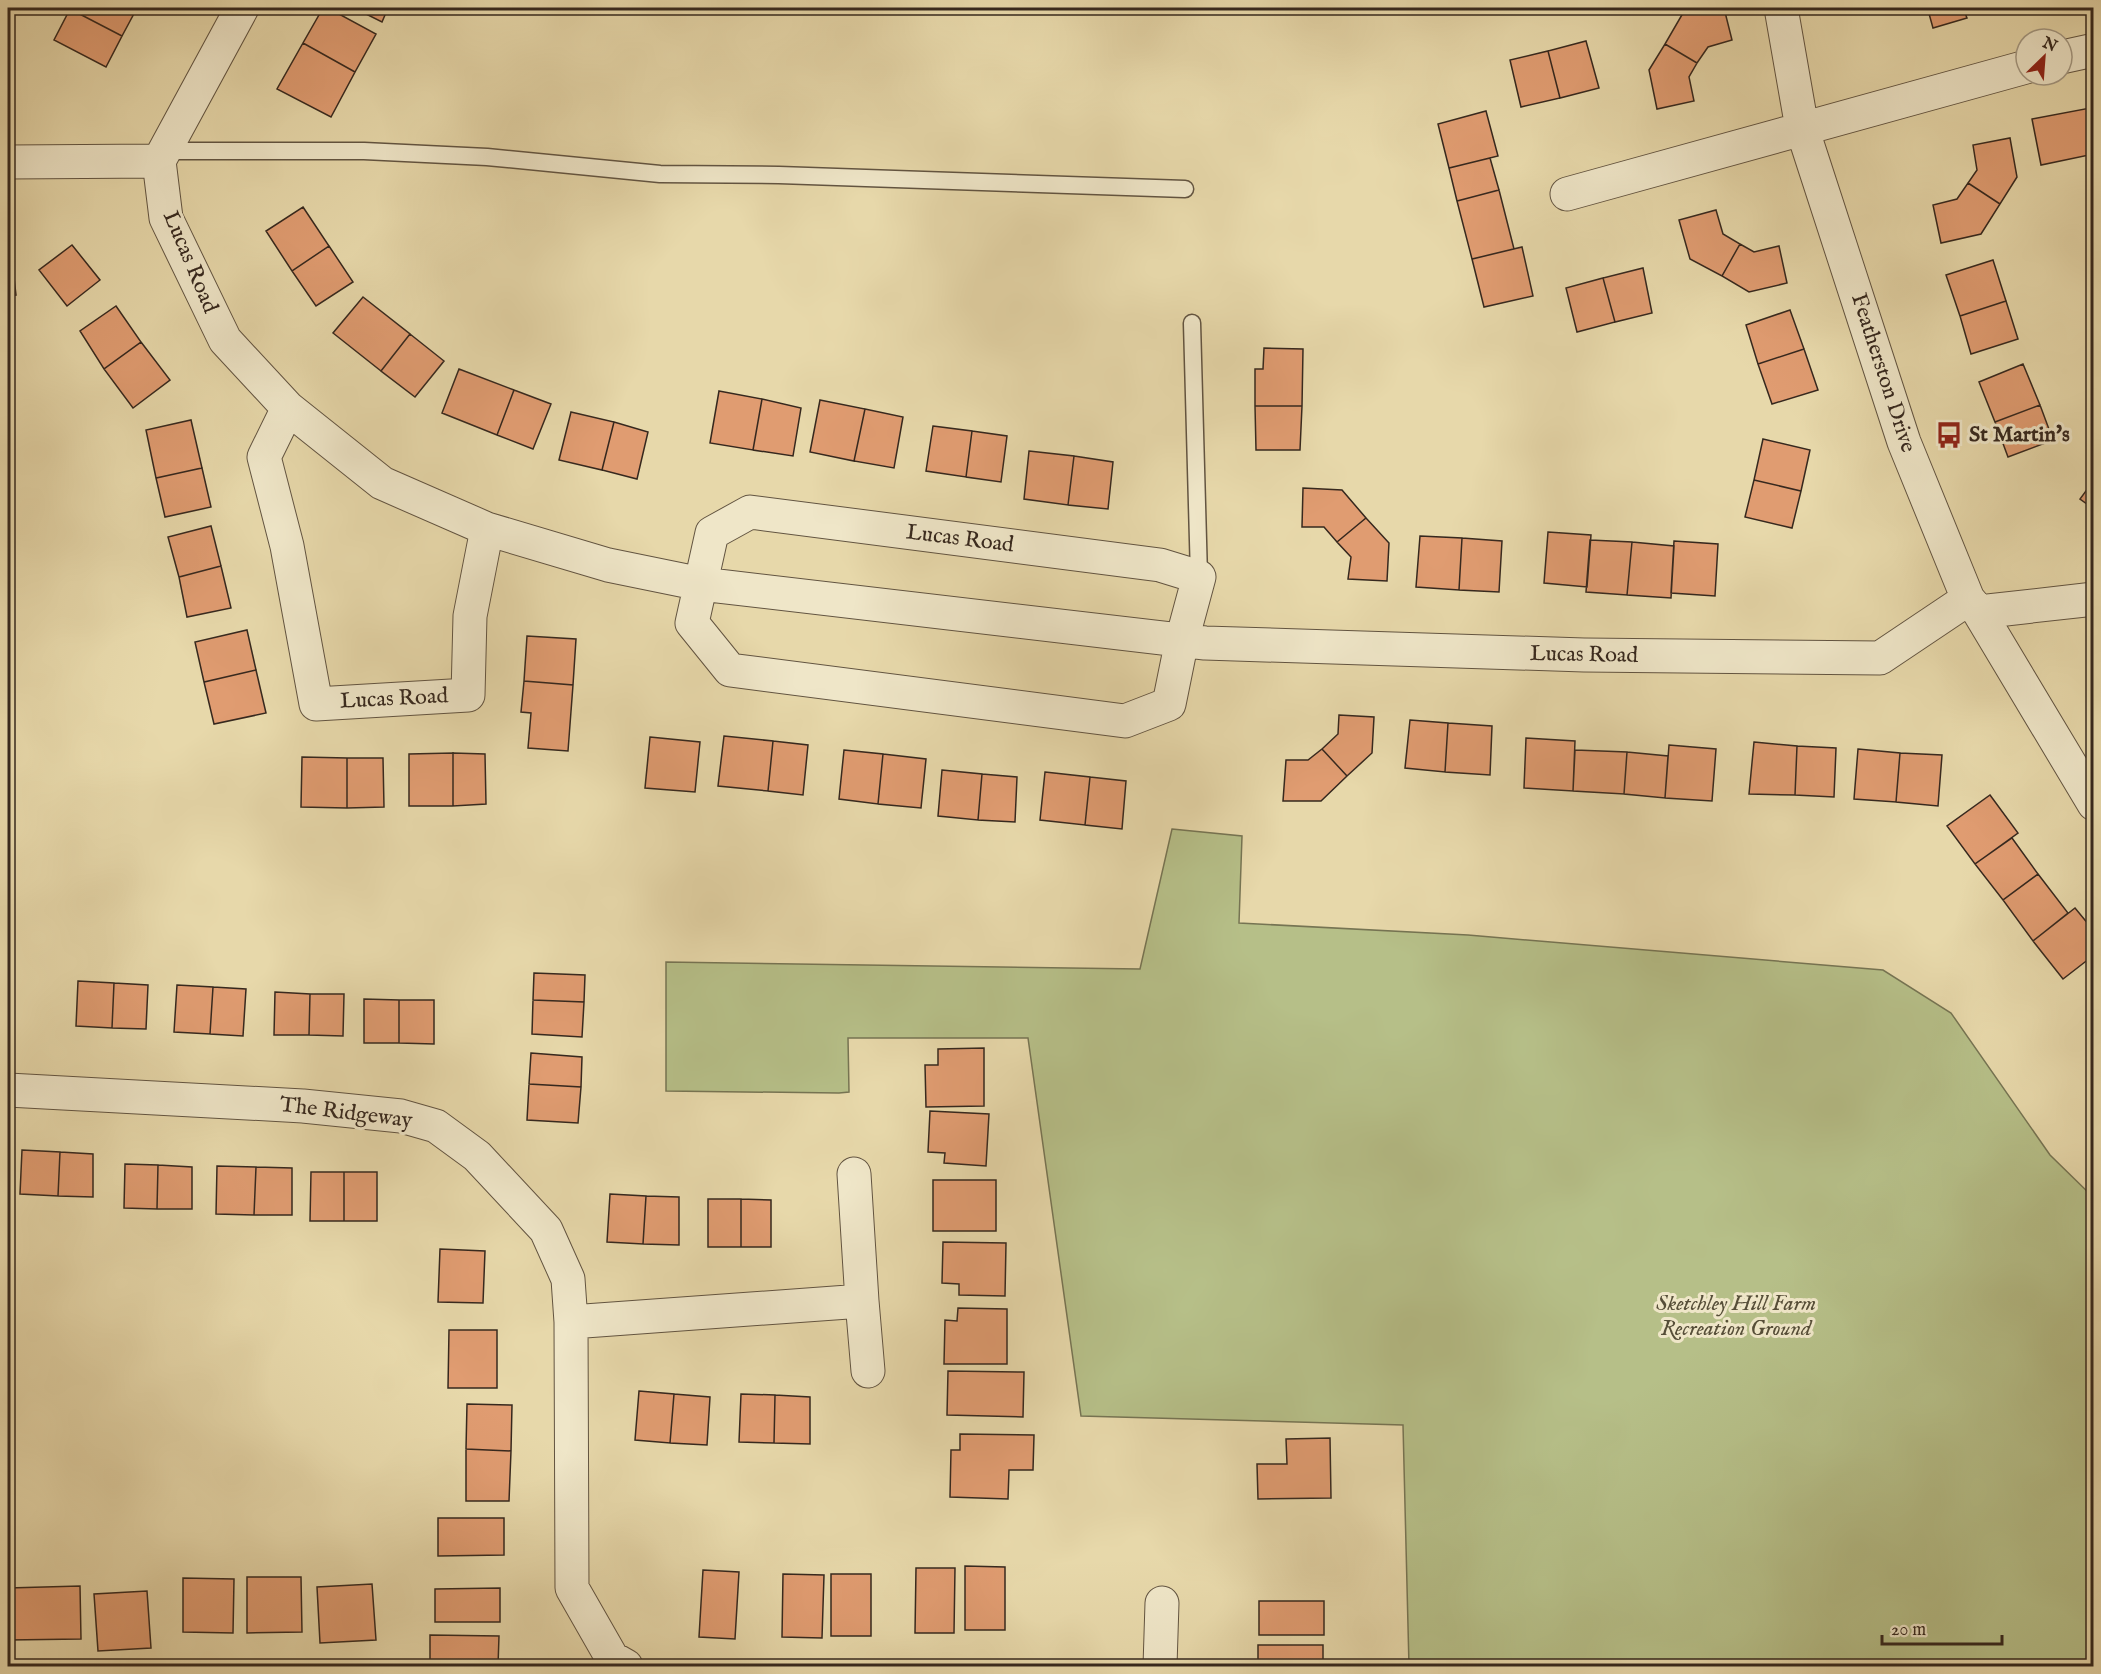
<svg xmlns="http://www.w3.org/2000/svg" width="2101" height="1674" font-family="'IM FELL English',serif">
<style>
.green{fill:#b6bf88;stroke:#767453;stroke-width:1.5}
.building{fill:#e09c71;stroke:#36281e;stroke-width:1.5}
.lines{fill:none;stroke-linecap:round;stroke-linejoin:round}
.service-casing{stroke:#625441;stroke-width:19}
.minor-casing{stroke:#625441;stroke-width:35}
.service{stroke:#efe6c8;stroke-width:16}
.minor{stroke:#efe6c8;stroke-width:33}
.labels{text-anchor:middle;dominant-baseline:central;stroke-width:6;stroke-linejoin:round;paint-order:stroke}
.street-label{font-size:22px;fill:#36281e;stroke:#efe6c8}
.poi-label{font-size:22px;font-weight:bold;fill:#36281e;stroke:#efe6c8;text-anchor:start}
.park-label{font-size:22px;font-style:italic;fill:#564e38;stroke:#efe6c8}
</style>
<rect width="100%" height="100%" fill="#e7d8aa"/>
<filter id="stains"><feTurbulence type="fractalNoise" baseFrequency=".00333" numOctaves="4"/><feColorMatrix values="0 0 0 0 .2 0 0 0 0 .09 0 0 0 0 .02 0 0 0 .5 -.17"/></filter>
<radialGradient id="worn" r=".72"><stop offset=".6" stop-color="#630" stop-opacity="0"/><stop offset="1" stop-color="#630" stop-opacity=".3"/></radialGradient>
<!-- green -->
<path class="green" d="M1172 829 1242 836 1239 923 1468 935 1883 970 1951 1013 2050 1155 2093 1197V1666H1409L1403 1425 1081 1416 1028 1038H848L849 1092 839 1093 666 1091V962L1140 969Z"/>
<!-- building -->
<path class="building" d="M71 8H137L122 36 70 9Z
M323 8H328L376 34 355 72 303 43Z
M354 8H388L382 22Z
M1705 8H1724L1732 40 1708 47 1697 63 1665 44 1683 13Z
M1923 8H1963L1967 18 1933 28 1928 10Z
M70 9 122 36 106 67 54 40Z
M1586 41 1599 88 1560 98 1548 51Z
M303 43 355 72 331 117 277 89Z
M1665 44 1697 63 1689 77 1694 101 1657 109 1649 70Z
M1548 51 1560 98 1521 107 1510 60Z
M2090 108 2094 125V154L2041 165 2032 119Z
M1486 111 1498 156 1449 168 1438 124Z
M2010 138 2017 177 2000 204 1968 183 1977 170 1973 145Z
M1490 158 1499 190 1457 201 1449 168Z
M1968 183 2000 204 1981 234 1941 243 1933 205 1957 199Z
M1499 190 1514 249 1472 259 1457 201Z
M303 207 329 246 292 271 266 231Z
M1716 210 1723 234 1740 244 1722 276 1690 259 1679 220Z
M10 244 16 295 8 296V245Z
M1740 244 1754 252 1779 246 1787 283 1749 292 1722 276Z
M72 245 100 280 67 306 39 270Z
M329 246 353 282 316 306 292 271Z
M1522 247 1533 296 1484 307 1472 259Z
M1993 260 2006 301 1960 316 1946 275Z
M1643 268 1652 313 1615 322 1603 278Z
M1603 278 1615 322 1577 332 1566 288Z
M363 297 410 334 381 371 333 333Z
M2006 301 2018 339 1971 354 1960 316Z
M116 306 141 342 104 369 80 331Z
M1790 310 1804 349 1758 364 1746 325Z
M410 334 444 361 415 397 381 371Z
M141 342 170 380 133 408 104 369Z
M1264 348 1303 349 1302 406H1255V369H1263Z
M1804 349 1818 390 1772 404 1758 364Z
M2023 364 2040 405 1995 422 1979 382Z
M459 369 514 390 497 435 442 413Z
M514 390 551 404 533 449 497 435Z
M719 391 762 399 753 450 710 443Z
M762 399 801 408 793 456 753 450Z
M820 400 865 409 854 461 810 452Z
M2040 405 2053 440 2008 457 1995 422Z
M1255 406H1302L1300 450H1256Z
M865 409 903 417 894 468 854 461Z
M571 412 614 422 602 470 559 460Z
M191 420 202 468 156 478 146 430Z
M614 422 648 432 637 479 602 470Z
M933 426 972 431 966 477 926 471Z
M972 431 1007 436 1001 482 966 477Z
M1763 439 1810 450 1801 491 1754 480Z
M1029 451 1074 456 1068 505 1024 499Z
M1074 456 1113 462 1108 509 1068 505Z
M202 468 211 507 165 517 156 478Z
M1754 480 1801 491 1792 528 1745 517Z
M2094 480V509L2080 499Z
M1303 488 1342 490 1366 518 1337 542 1324 527H1302Z
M1366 518 1389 543 1387 581 1348 579 1351 557 1337 542Z
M211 526 221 566 179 577 168 537Z
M1548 532 1591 535 1587 587 1544 583Z
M1420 536 1462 538 1459 590 1416 587Z
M1462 538 1502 541 1499 592 1459 590Z
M1590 540 1632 542 1627 595 1586 592Z
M1674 541 1718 544 1715 596 1671 593Z
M1632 542 1674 546 1671 598 1627 595Z
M221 566 231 608 187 617 179 577Z
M247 630 256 670 204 682 195 642Z
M527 636 576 639 573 685 524 681Z
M256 670 266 713 214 724 204 682Z
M524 681 573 685 568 751 528 748 531 713 521 712Z
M1339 715 1374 717 1372 753 1347 776 1322 749 1338 734Z
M1410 720 1448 723 1445 772 1405 768Z
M1448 723 1492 726 1490 775 1445 772Z
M724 736 773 741 768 791 718 786Z
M650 737 700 742 695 792 645 788Z
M1526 738 1575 741 1573 791 1524 788Z
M773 741 808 745 803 795 768 791Z
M1754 742 1797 746 1795 795 1749 794Z
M1669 745 1716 749 1712 801 1665 798Z
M1797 746 1836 748 1834 797 1795 795Z
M1322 749 1347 776 1321 801H1283L1286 760H1308Z
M1858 749 1900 753 1896 802 1854 799Z
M844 750 883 754 878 804 839 799Z
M1575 750 1627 752 1624 794 1573 791Z
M1627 752 1668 756 1665 798 1624 794Z
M453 753 485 754 486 804 453 806Z
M453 753V806H409V754Z
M1900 753 1942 755 1938 806 1896 802Z
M883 754 926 759 921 808 878 804Z
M302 757 347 758V808L301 807Z
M347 758H383L384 807 347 808Z
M942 770 982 774 978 820 938 816Z
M1045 772 1090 777 1085 825 1040 820Z
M982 774 1017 777 1015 822 978 820Z
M1090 777 1126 781 1122 829 1085 825Z
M1990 795 2018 833 1975 864 1947 826Z
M2012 838 2038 874 2003 900 1975 864Z
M2038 874 2068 913 2033 941 2003 900Z
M2075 908 2094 931V955L2063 979 2033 941Z
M534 973 585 975 584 1002 533 1000Z
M78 981 114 983 112 1028 76 1026Z
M114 983 148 985 146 1029 112 1028Z
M177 985 213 987 210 1034 174 1032Z
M213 987 246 989 243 1036 210 1034Z
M275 992 310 994 309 1035H274Z
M310 994H344L343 1036 309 1035Z
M364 999 399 1000V1043H364Z
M399 1000H434V1044L399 1043Z
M533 1000 584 1002 582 1037 532 1034Z
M984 1048V1106L926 1107 925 1065H938V1049Z
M531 1053 582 1057 581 1087 529 1084Z
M529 1084 581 1087 578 1123 527 1120Z
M930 1111 989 1114 986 1166 944 1163 945 1153 928 1152Z
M22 1150 60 1152 58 1196 20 1194Z
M60 1152 93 1154V1197L58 1196Z
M125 1164 158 1165 157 1209 124 1208Z
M158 1165 192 1167V1209H157Z
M217 1166 256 1167 254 1215 216 1214Z
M256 1167 292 1168V1215H254Z
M311 1172H344V1221H310Z
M344 1172H377V1221H344Z
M933 1180H996V1231H933Z
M610 1194 646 1196 643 1244 607 1242Z
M646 1196 679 1197V1245L643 1244Z
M708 1199H741V1247H708Z
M741 1199 771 1200V1247H741Z
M943 1242 1006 1243 1005 1296 959 1295V1284L942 1283Z
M440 1249 485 1251 483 1303 438 1302Z
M958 1308 1007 1309V1364H944L945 1320 957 1321Z
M449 1330H497V1388H448Z
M948 1371 1024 1372 1023 1417 947 1415Z
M639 1391 674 1394 670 1443 635 1440Z
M674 1394 710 1397 707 1445 670 1443Z
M741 1394 775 1395 774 1443 739 1442Z
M775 1395 810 1397V1444L774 1443Z
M467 1404 512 1405 511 1451 466 1449Z
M960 1434 1034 1435 1033 1470H1009L1008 1499 950 1497 951 1450H960Z
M1330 1438 1331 1498 1258 1499 1257 1464H1287L1286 1439Z
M466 1449 511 1451 509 1501H466Z
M438 1518H504V1555L438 1556Z
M965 1566 1005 1567V1630H965Z
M916 1568H955L954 1633H915Z
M703 1570 739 1572 735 1639 699 1637Z
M783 1574 824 1575 822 1638 782 1637Z
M831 1574H871V1636H831Z
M247 1577H301L302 1632 247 1633Z
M183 1578 234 1579 233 1633 183 1632Z
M372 1584 376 1640 320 1643 317 1587Z
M80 1586 81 1639 8 1640V1588Z
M500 1588V1622H435V1589Z
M147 1591 151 1648 98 1651 94 1594Z
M1259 1601H1324V1635H1259Z
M430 1635 499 1636 498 1666H430Z
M1258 1645H1323V1666H1258Z"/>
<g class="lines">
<defs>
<path id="service" d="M164 151H364L487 157 660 174 779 175 1185 189
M1192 323 1199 577"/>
<path id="minor" d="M1781 8 1802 128 1904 442 1968 599 1979 612 2094 804
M2062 57 2094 50
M159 161 166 218 225 340 288 408 382 483 487 529 608 565 701 584 1205 643 1584 655 1880 658 1968 599
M8 162 159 161 242 8
M1567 194 2026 67
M288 408 264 457 287 546 316 704 468 695 470 616 487 529
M750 512 1160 565 1199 577 1182 640 1169 704 1125 721 730 670 692 623 712 533Z
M1979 612 2094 599
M8 1090 303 1106 401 1116 436 1126 477 1156 546 1230 568 1279 571 1322 572 1588 612 1658 626 1666
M862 1301 868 1371
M571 1322 862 1301 854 1174
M1160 1666 1162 1603"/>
</defs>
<!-- service casing -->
<use href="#service" class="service-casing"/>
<!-- minor casing -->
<use href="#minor" class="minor-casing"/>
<!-- service -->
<use href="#service" class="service"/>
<!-- minor -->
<use href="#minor" class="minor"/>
</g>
<!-- icons -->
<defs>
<symbol id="bus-bare" viewBox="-9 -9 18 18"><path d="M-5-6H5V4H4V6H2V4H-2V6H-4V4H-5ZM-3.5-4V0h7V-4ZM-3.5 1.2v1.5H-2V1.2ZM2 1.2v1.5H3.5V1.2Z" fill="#8f2418" stroke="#efe6c8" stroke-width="2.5" paint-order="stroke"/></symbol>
</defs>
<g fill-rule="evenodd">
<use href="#bus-bare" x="1930" y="416" width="38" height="38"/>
</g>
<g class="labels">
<!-- street labels -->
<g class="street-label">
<text transform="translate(190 262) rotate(67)">Lucas Road</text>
<text transform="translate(1883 373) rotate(72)">Featherston Drive</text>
<text transform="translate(960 539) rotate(7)">Lucas Road</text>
<text transform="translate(1584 655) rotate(1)">Lucas Road</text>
<text transform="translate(394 699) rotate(-3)">Lucas Road</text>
<text transform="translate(346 1113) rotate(7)">The Ridgeway</text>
</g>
<!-- poi labels -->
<g class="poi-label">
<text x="1969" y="435">St Martin's</text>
</g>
<!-- park labels -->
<g class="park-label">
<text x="1736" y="1304">Sketchley Hill Farm<tspan x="1736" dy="25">Recreation Ground</tspan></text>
</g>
</g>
<!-- margin -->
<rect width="2101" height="1674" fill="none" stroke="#e7d8aa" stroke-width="30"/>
<rect x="9" y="9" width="2083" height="1656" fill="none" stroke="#36281e" stroke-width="3"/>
<rect x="15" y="15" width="2071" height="1644" fill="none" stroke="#36281e" stroke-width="1.5"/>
<!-- north arrow -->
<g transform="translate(2044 57) rotate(25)"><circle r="28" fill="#efe6c8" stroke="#a59a84" stroke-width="1.5"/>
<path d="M0-4.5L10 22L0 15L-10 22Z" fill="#8f2418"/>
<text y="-9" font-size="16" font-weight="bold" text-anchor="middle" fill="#36281e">N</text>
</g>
<!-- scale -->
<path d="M1882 1635v9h120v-9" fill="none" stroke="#36281e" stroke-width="3"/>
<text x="1891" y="1635" font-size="18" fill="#36281e" stroke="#efe6c8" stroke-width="4.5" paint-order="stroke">20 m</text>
<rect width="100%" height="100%" filter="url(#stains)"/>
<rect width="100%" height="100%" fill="url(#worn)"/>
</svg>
